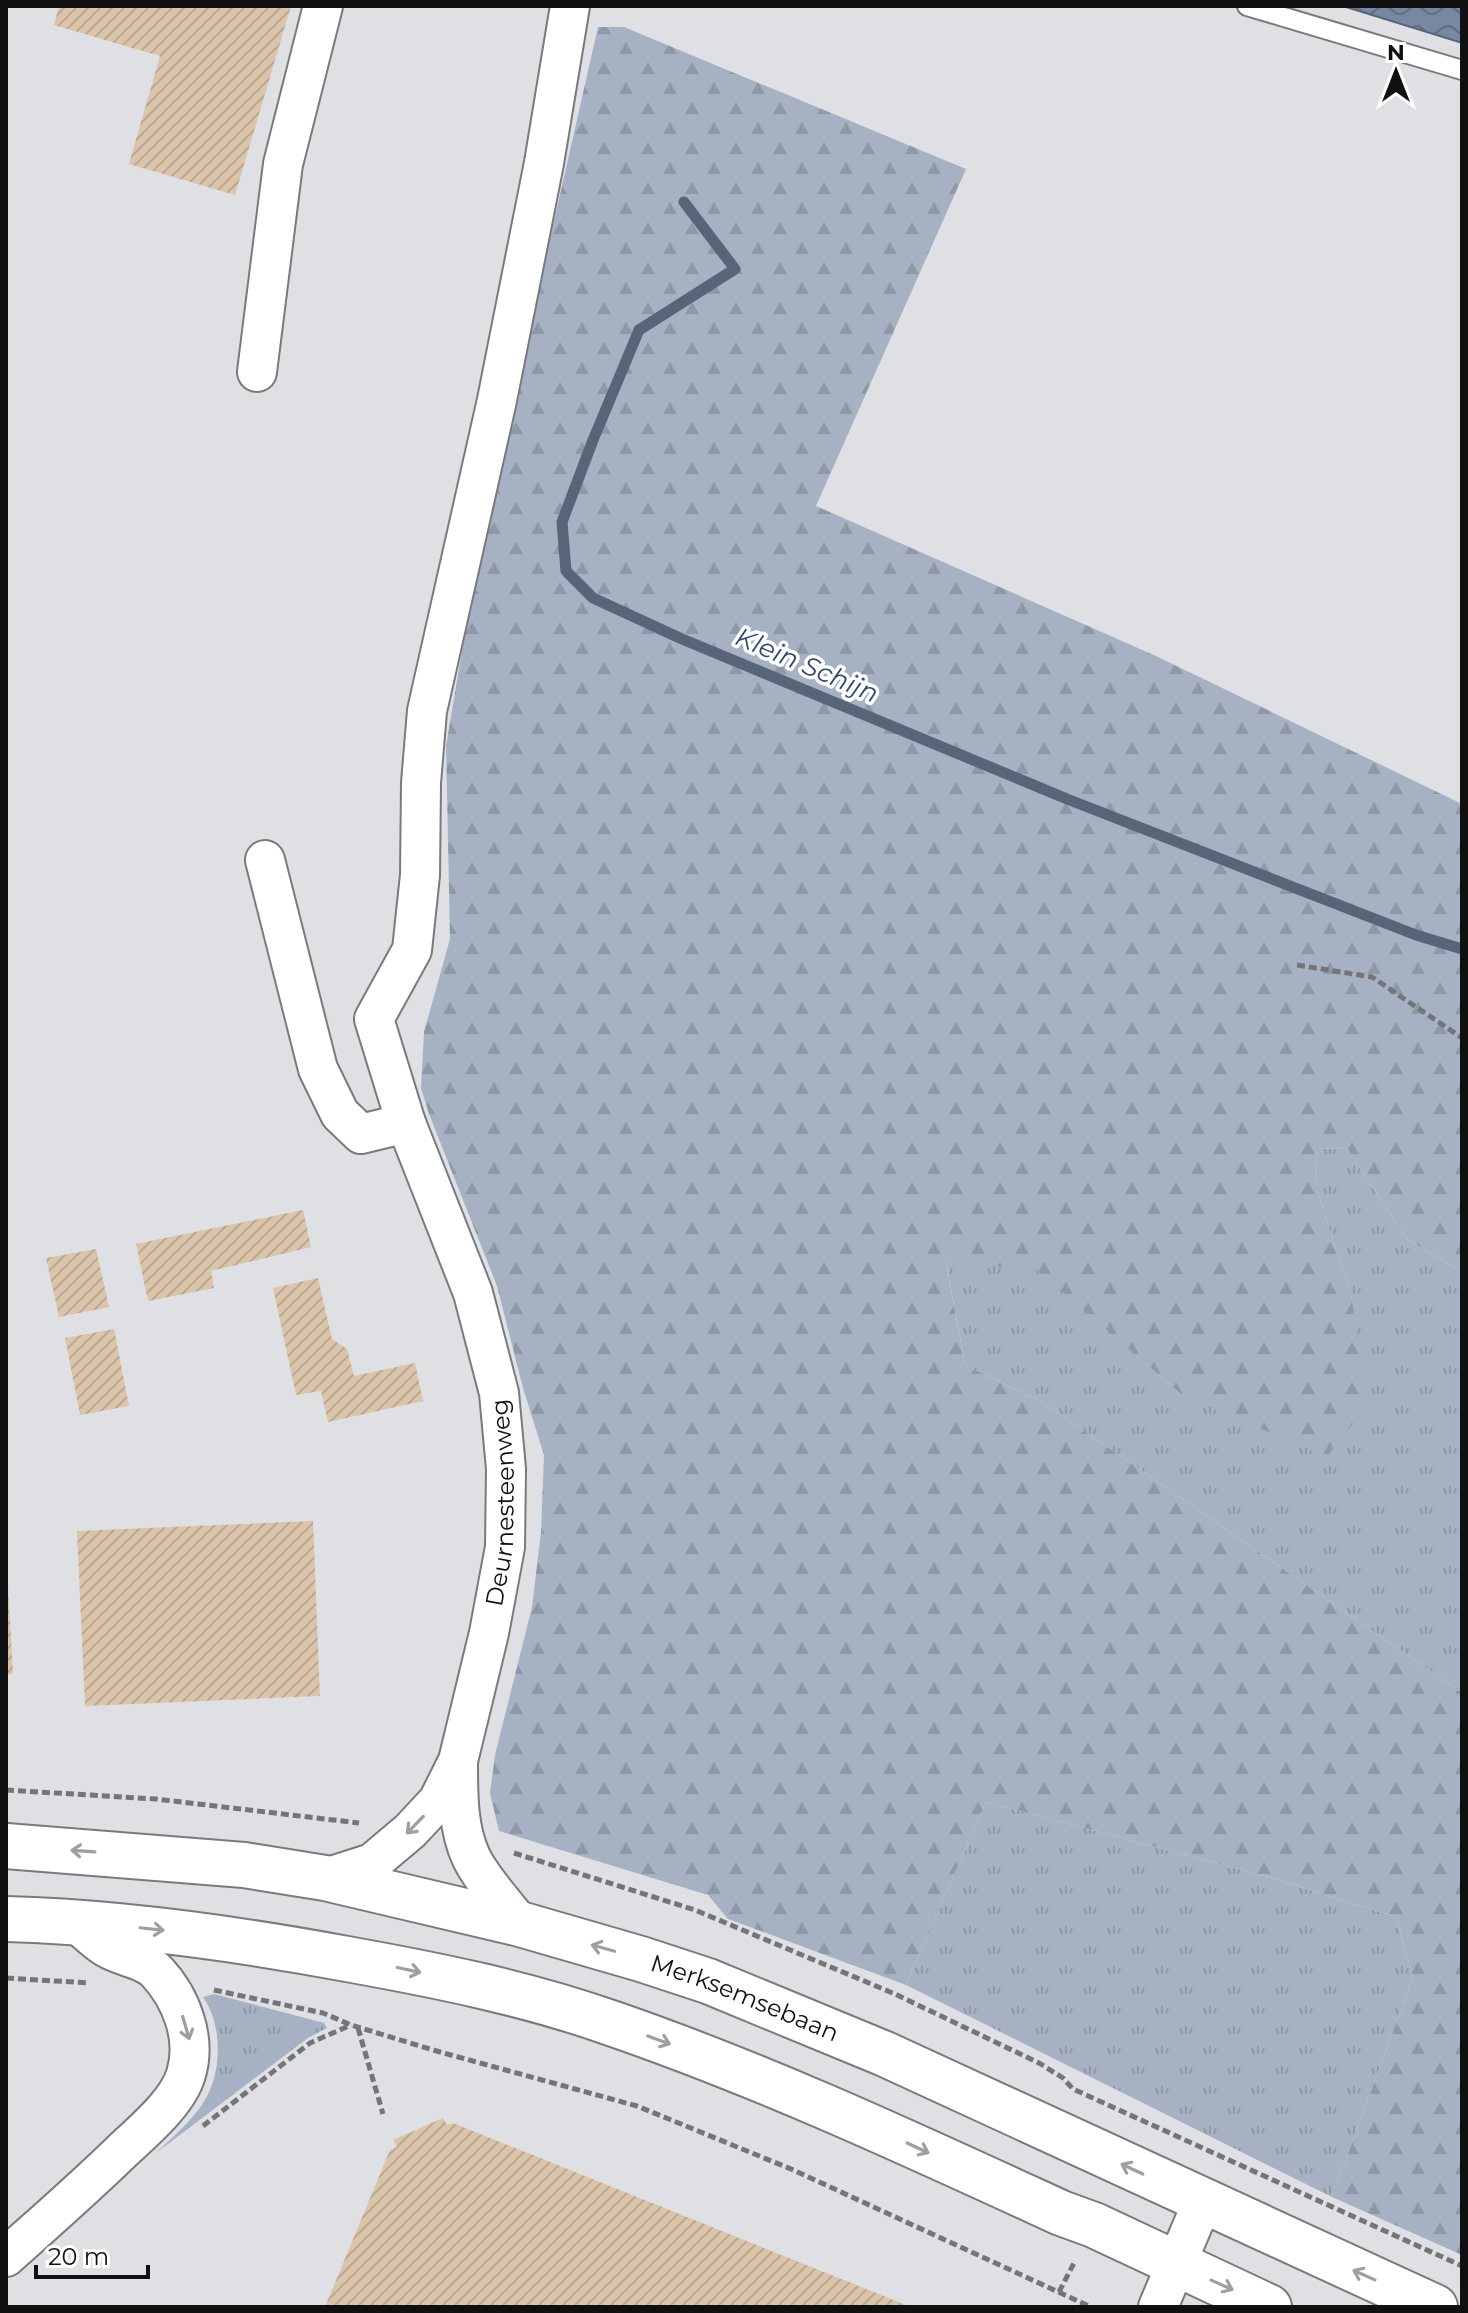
<svg xmlns="http://www.w3.org/2000/svg" width="1468" height="2313" viewBox="0 0 1468 2313" font-family="Montserrat,sans-serif">
  <defs>
    <pattern id="grass-tufts" width="24" height="20" patternUnits="userSpaceOnUse" patternTransform="scale(2)"><rect width="24" height="20" fill="#a6b2c4"/><path d="M3 7l-1-3M5 7V3M7 7l1-3M15 17l-1-3M17 17v-4M19 17l1-3" fill="none" stroke="#8e98a7"/></pattern>
    <pattern id="forest-firs" width="22" height="20" patternUnits="userSpaceOnUse" patternTransform="scale(2)"><rect width="22" height="20" fill="#a6b2c4"/><path d="M5 1l3.5 6h-7zM16 11l3.5 6h-7z" fill="#8e98a7"/></pattern>
    <pattern id="water-waves" width="16" height="10" patternUnits="userSpaceOnUse" patternTransform="scale(2)"><rect width="16" height="10" fill="#7788a2"/><path d="M0 5q4-4 8 0t8 0" fill="none" stroke="#606e83"/></pattern>
    <pattern id="building-hatch" width="6" height="6" patternUnits="userSpaceOnUse" patternTransform="scale(2)"><rect width="6" height="6" fill="#dbc5aa"/><path d="M-1 1l2-2M0 6l6-6M5 7l2-2" fill="none" stroke="#bba891"/></pattern>
  </defs>
  <rect width="100%" height="100%" fill="#dee0e4"/>
  <g fill="url(#grass-tufts)">
    <path d="M1347,1148L1407,1239L1462,1272V1693L1044,1403L965,1365L946,1261L1037,1269L1182,1395L1352,1299L1317,1190L1316,1149Z"/>
    <path d="M986,1802L1269,1877L1396,1917L1413,1977L1332,2197L906,1985Z"/>
    <path d="M214,1994L324,2023L327,2028L308,2038L156,2153C175,2135 198,2116 209,2092C222,2064 221,2022 203,1997Z"/>
  </g>
  <path fill="url(#forest-firs)" d="M598,27H624L966,169L816,506L1156,656L1462,804V1272L1407,1239L1347,1148L1316,1149L1317,1190L1352,1299L1365,1408L1327,1457L1182,1395L1037,1270L946,1262L965,1365L1044,1403L1462,1693V2255L1332,2197L1413,1977L1396,1917L1269,1877L986,1802L906,1985L728,1919L708,1895L499,1831L490,1793L495,1755L532,1607L541,1532L544,1455L523,1388L497,1286L429,1114L421,1088L424,1032L450,939L446,746L478,556Z"/>
  <path fill="url(#water-waves)" stroke="#586477" stroke-width="2" d="M1343,6H1462V43Z"/>
  <g fill="none" stroke-linecap="round" stroke-linejoin="round">
    <path stroke="#586477" stroke-width="11" d="M684,202L735,269L639,330L593,440L562,522L566,571L593,598L682,639L1067,799L1416,935L1462,949"/>
  </g>
  <g fill="url(#building-hatch)">
    <path d="M59,6H291L235,195L129,164L160,56L54,25Z"/>
    <path d="M303,1210L311,1247L211,1271L214,1288L148,1301L136,1244Z"/>
    <path d="M96,1249L109,1307L59,1317L46,1258Z"/>
    <path d="M318,1278L332,1339L347,1349L354,1376L415,1363L423,1401L328,1422L321,1391L296,1395L273,1288Z"/>
    <path d="M114,1329L129,1406L80,1415L65,1338Z"/>
    <path d="M313,1521L320,1696L85,1706L77,1531Z"/>
    <path d="M6,1585H8L13,1674L6,1675Z"/>
    <path d="M443,2118L447,2125L453,2123L911,2307H325L390,2150L397,2147L393,2140Z"/>
  </g>
  <g fill="none" stroke-linecap="round" stroke-linejoin="round">
    <g stroke="#787a7e" stroke-width="22">
      <path id="service" d="M1247,6L1462,70"/>
    </g>
    <g stroke="#787a7e" stroke-width="42">
      <g id="minor">
        <path d="M257,372L283,164L323,6"/>
        <path d="M265,860L318,1069L340,1114L361,1134L406,1123"/>
        <path d="M458,1764C458,1795 458,1829 471,1857C482,1880 505,1904 520,1924"/>
        <path id="s1" d="M325,1878L372,1863L410,1831L438,1801L458,1761L489,1633L505,1547L506,1469L499,1393L473,1293L406,1123L374,1019L412,950L420,875L421,783L427,711L497,400L544,163L570,6"/>
        <path d="M6,2257C44,2223 83,2189 120,2153C141,2133 178,2103 186,2074C197,2038 181,1998 157,1972C144,1958 123,1958 107,1948C96,1942 85,1930 74,1921"/>
        <path d="M1158,2307L1203,2201"/>
      </g>
    </g>
    <g stroke="#787a7e" stroke-width="48">
      <g id="primary">
        <path id="s2" d="M6,1846L244,1865L325,1878L520,1924L641,1959L708,1981L885,2054L1435,2307"/>
        <path d="M6,1919C121,1922 234,1938 347,1959C436,1975 526,1993 611,2023C765,2076 913,2145 1061,2213L1094,2225L1269,2307"/>
      </g>
    </g>
    <g stroke="#747578" stroke-width="5" stroke-dasharray="8 4" stroke-linecap="butt">
      <path d="M1297,965L1372,977L1462,1038"/>
      <path d="M6,1790L156,1799L359,1823"/>
      <path d="M514,1853L695,1910L895,1994L1039,2063L1063,2078L1073,2089L1462,2266"/>
      <path d="M6,1978L89,1983"/>
      <path d="M214,1990L323,2013L351,2025L440,2052L637,2106L791,2169L1091,2307"/>
      <path d="M358,2028L383,2114"/>
      <path d="M203,2126L310,2043L351,2025"/>
      <path d="M1059,2292L1075,2261"/>
    </g>
    <use href="#service" stroke="#fff" stroke-width="18"/>
    <use href="#minor" stroke="#fff" stroke-width="38"/>
    <use href="#primary" stroke="#fff" stroke-width="44"/>
  </g>
  <defs><path id="oneway-shaft" d="M-6 0H5M1.5-3L5.5 0L1.5 3" fill="none" stroke-width="1.6" stroke-linecap="round" stroke-linejoin="round" transform="scale(2)"/></defs>
  <g stroke="#9f9fa0">
    <use href="#oneway-shaft" transform="translate(415 1825) rotate(134)"/>
    <use href="#oneway-shaft" transform="translate(83 1851) rotate(-176)"/>
    <use href="#oneway-shaft" transform="translate(152 1929) rotate(6)"/>
    <use href="#oneway-shaft" transform="translate(603 1948) rotate(-164)"/>
    <use href="#oneway-shaft" transform="translate(409 1970) rotate(12)"/>
    <use href="#oneway-shaft" transform="translate(186 2028) rotate(74)"/>
    <use href="#oneway-shaft" transform="translate(659 2040) rotate(20)"/>
    <use href="#oneway-shaft" transform="translate(918 2148) rotate(25)"/>
    <use href="#oneway-shaft" transform="translate(1132 2169) rotate(-155)"/>
    <use href="#oneway-shaft" transform="translate(1364 2275) rotate(-156)"/>
    <use href="#oneway-shaft" transform="translate(1222 2285) rotate(24)"/>
  </g>
  <g text-anchor="middle" stroke-width="7" stroke-linejoin="round" paint-order="stroke">
    <g font-size="24" fill="#101012" stroke="#fff">
      <text dy="8" stroke="none"><textPath href="#s1" startOffset="448">Deurnesteenweg</textPath></text>
      <text dy="8" stroke="none"><textPath href="#s2" startOffset="758">Merksemsebaan</textPath></text>
    </g>
    <g font-size="26" font-style="italic" fill="#2f4870" stroke="#fff">
      <text transform="translate(807 665) rotate(23)" y="9">Klein Schijn</text>
    </g>
  </g>
  <rect width="1468" height="2313" fill="none" stroke="#101012" stroke-width="16"/>
  <g transform="translate(1396 72)" stroke="#ffffff" stroke-width="6" paint-order="stroke">
  <path d="M0-6L14 30L0 20L-14 30Z" fill="#101012"/>
  <text y="-12" font-size="22" font-weight="bold" text-anchor="middle" fill="#101012">N</text>
  </g>
  <path d="M36 2265v12h112v-12" fill="none" stroke="#101012" stroke-width="4"/>
  <text x="48" y="2265" font-size="24" fill="#101012" stroke="#ffffff" stroke-width="6" paint-order="stroke">20 m</text>
</svg>
